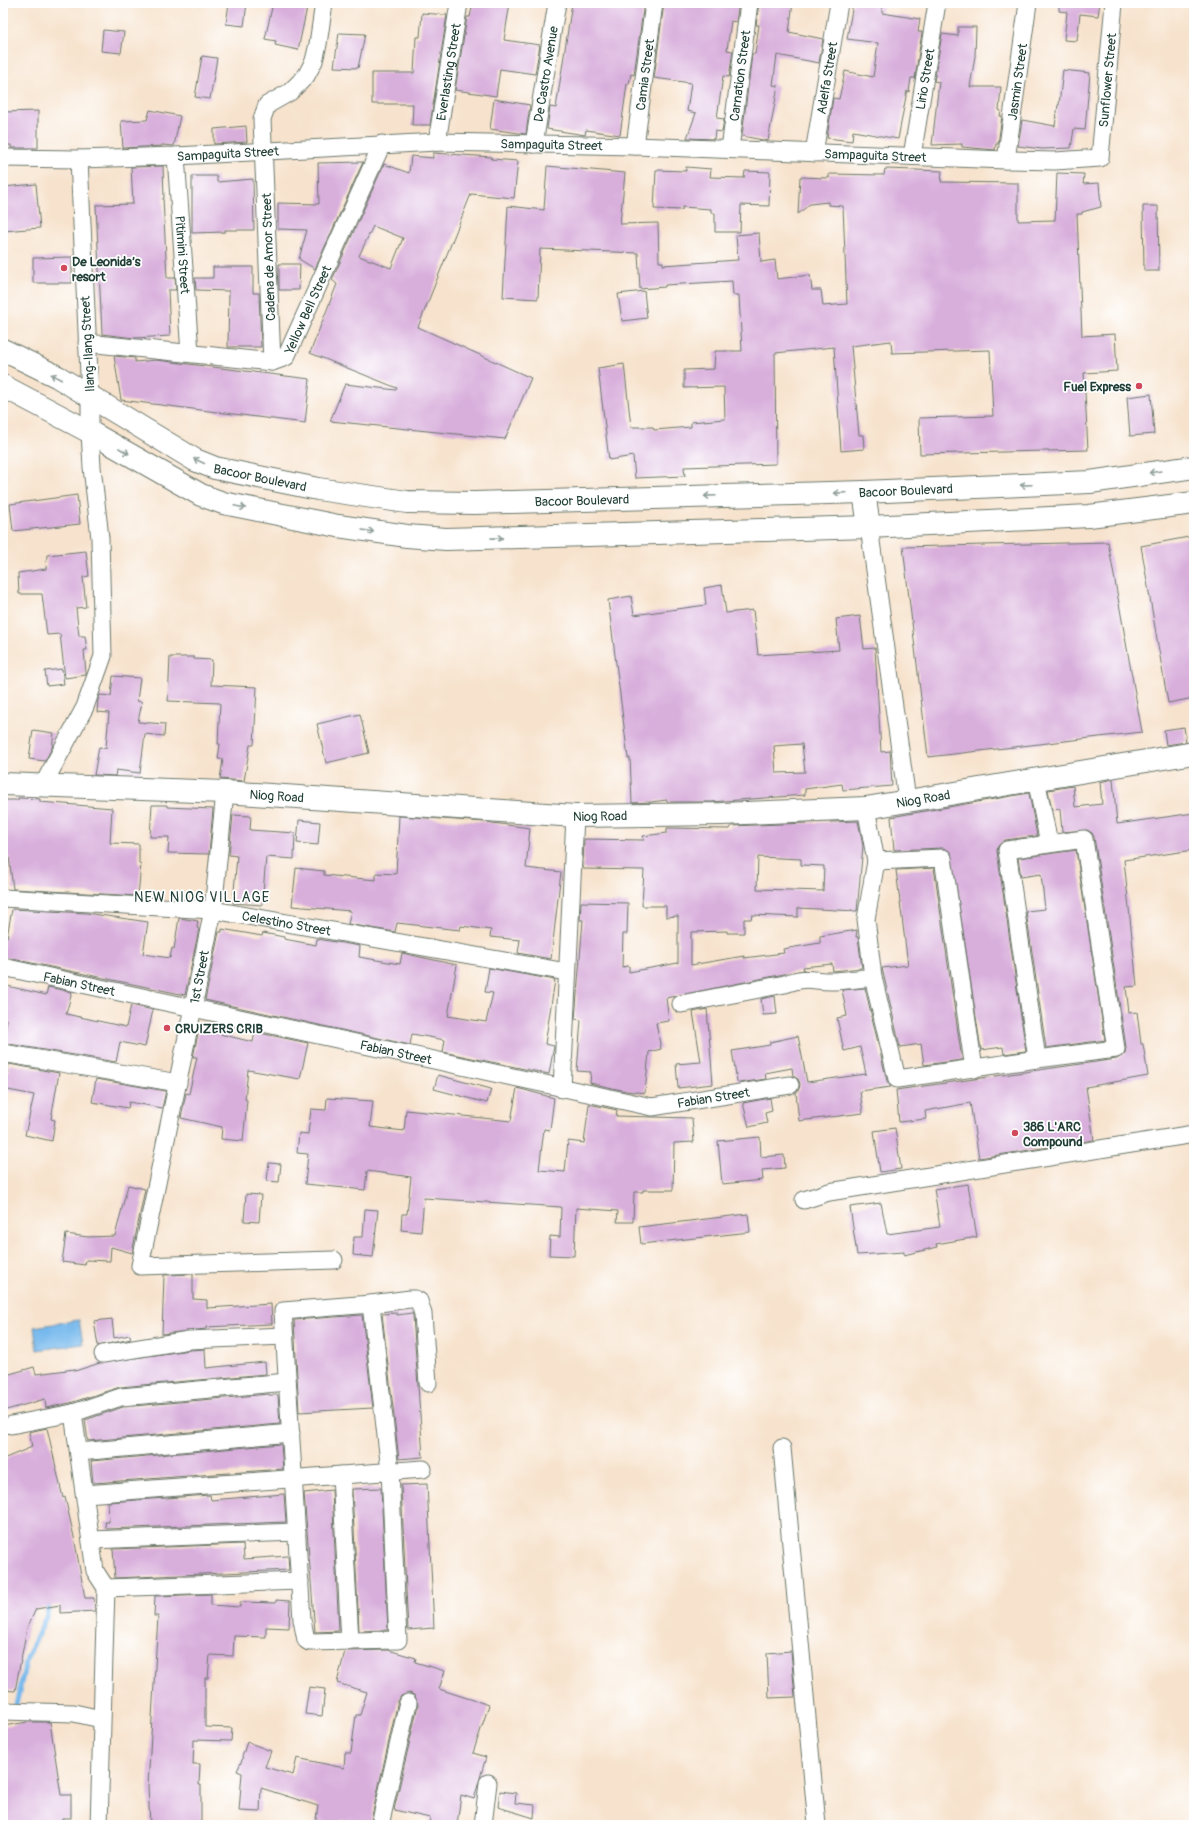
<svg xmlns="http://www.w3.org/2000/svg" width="1197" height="1828" viewBox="0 0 1197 1828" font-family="Pangolin,sans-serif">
  <rect width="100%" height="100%" fill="#fff"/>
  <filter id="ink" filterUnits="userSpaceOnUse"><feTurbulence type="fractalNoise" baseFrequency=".025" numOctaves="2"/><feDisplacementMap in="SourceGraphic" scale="8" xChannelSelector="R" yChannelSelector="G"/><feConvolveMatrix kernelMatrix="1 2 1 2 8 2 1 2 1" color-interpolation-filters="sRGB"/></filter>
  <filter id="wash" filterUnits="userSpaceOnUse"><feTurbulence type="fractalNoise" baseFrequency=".012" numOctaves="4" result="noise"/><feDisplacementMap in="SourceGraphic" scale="16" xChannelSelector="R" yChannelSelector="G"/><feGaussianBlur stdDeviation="0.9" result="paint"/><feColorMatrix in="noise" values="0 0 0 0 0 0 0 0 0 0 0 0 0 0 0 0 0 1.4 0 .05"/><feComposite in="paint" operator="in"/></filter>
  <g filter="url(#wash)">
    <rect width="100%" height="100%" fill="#f7e3cd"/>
    <path fill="#77b9ed" stroke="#4b7b90" d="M79,1320L83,1344L37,1350L34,1327Z"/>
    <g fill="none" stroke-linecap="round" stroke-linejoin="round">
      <path stroke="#77b9ed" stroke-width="5" d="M16,1705L27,1658L46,1617L50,1602"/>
    </g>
    <g id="blocks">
      <g fill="#d8aedb" fill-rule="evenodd">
        <path d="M229,3H247L244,26L226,24Z"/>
        <path d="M273,3H308L298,50L275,45L276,41L265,39Z"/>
        <path d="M473,3H510L504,40L540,45L535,74L500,69L496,96L455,90L467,17H470Z"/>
        <path d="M572,3H644L634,75L631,74L629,84H627L620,135L586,130L585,135L547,129L550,107L556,108Z"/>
        <path d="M664,3H739L736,22L731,21L727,50L733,51L729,77L723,76L717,118L724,119L722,132L715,131L714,139L687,138L696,113L687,111L691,83L654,78Z"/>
        <path d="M759,3H793L789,32L823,39L819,63L777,55L773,85L778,86L768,141L742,136L752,54H755L759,25H756Z"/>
        <path d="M853,3H883L882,13L920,19L918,32H922L915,78H911L909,92L907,91L898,139L853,131L852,141L827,138L833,98L839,99L845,71L873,77L878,43L847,39Z"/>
        <path d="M1059,3H1100L1098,16L1080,14L1077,41L1064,40L1067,12L1059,11Z"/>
        <path d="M422,13L447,15L430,125H412L413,104H372V73H414L416,37H420Z"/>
        <path d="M958,27H976L975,56L970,87H1001L999,110L1001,111L1000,116H1002L998,144H996L995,150L962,147V144L932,145L939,82L934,81L942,34L958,36Z"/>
        <path d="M103,30L124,32L121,53L101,51Z"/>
        <path d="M339,33L365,34L358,68L334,67Z"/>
        <path d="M202,56L217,58L210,99L195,97Z"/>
        <path d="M1063,70L1090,73L1085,130L1074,129L1071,148L1042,149L1018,146L1022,120L1055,126L1058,105H1059Z"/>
        <path d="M494,99L530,105L526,134L490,129Z"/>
        <path d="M150,110L180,116L174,146L162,145V146L123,148L121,121L147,120Z"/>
        <path d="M38,111V148H11V145H3V112Z"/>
        <path d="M246,126L247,142L214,144V129Z"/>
        <path d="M433,153L492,157L491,159L518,161L514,198L471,194L418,327L531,378L505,439L330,421L345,384L396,390L397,388L310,353L337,284L332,280L384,164L409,173L411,156L433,158ZM373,226L403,238L391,268L359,256Z"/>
        <path d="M363,162L315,269L299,259L307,230L278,229V203L319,204L318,163Z"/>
        <path d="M163,166L164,198H163L167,278H175L176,290H168L170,336L134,338L102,334L96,205L133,204L131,167Z"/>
        <path d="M547,166L625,173L620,224L658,223L659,262H663V265L738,260L736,235L759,233L761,262L775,260L777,279L810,275L812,290H821L823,306L847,304L843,206L828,205V202L810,204L798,214L800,177L829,178V174L884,175L885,169L916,170L942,171L941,182L1018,183V221L1055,220L1057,173L1084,174L1083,184L1099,183L1101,207L1082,212V214H1077L1082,336L1115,334L1117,371L1084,373L1088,450L920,454L919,418L993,416L990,350L892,353L891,341L851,346L859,435H863L864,449L841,451L834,347L775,353L776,464L684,467L685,476L635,478L633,456L609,460L598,368L624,364L631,427H653L654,430L691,427V422L725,419L724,387L684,388V370L714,369L715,351H742L739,295H733L732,281L665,285V287L640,289L638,253L540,249L538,299L503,297L508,206L544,210Z"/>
        <path d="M686,167L711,169L710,177L744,178L745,171L770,172L769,206L741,205L740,232H715V213H711V209L682,207V210L654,209L656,170L686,171Z"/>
        <path d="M192,176H217V182L253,179L254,230H225V232L192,233Z"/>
        <path d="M36,184L40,228L3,231V187Z"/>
        <path d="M1143,206H1158L1159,271H1144Z"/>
        <path d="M72,257V283H33V258Z"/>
        <path d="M279,264H300L299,290H279Z"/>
        <path d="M213,267H253V293H259L261,347H228L229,291L196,290L195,278H213Z"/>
        <path d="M644,291L647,318L622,321L618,294Z"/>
        <path d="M114,356L135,358V362L156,360L310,379L305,423L121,400Z"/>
        <path d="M1151,394L1154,434L1130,436L1127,397Z"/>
        <path d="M77,495L80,524L13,531L10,504Z"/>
        <path d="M1194,536V698L1168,703L1141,546Z"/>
        <path d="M1108,542L1142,732L928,757L903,547Z"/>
        <path d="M86,551L89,576L83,577L86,607L76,608L79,636H85L87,650H84L86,673V675L65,678L60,634L47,635L42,594H19L18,573L46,569L47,555Z"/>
        <path d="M722,585L726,613L753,610L758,655L839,650L836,619L860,616L864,649L875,648L881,752L890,751L892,786L843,790L842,784L805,789V795L711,802H667V800L651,802L632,803L630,758H628L608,600L631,596L634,615L706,605L704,588ZM802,744L805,772L776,773L774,746Z"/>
        <path d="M170,657H194V659L212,660L211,685L257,687L254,745H250L244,781L220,779L223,759H218L220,744H218L220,703L168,701Z"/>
        <path d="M62,669L64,684L47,686L45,671Z"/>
        <path d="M113,676L140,678L137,701L142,702L138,722L165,724L164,736L145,734L140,773L116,770L115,776L94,775L99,747L106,748L109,713L97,712L98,700L100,695L111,696Z"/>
        <path d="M360,714L369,753L326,763L317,724Z"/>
        <path d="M1184,727L1186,742L1166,745L1164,730Z"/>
        <path d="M33,730L54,733L52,748L45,761L29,759Z"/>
        <path d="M1113,779L1117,824L1194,813V850L1124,860L1137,986L1126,987L1129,1013L1137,1012L1141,1044H1143L1148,1076L1086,1087L1094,1140L979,1158L970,1103L925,1111L926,1119L899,1122L896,1090L1117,1059L1125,1053L1126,1047L1094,837L1092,833L1087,830L1062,832L1060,809L1052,810L1048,790L1073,786L1075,807L1102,804L1100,782Z"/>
        <path d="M1029,793L1037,836L1005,840L998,846L997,851L1026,1051L1004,1054L1003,1047L981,1050L951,852L943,848L894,850L891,817Z"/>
        <path d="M18,798L40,799V802L112,808L110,843L139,844V864H141L138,896L13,889L9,857H3V800H18Z"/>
        <path d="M152,805H167V807L213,809L209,854L168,853L169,837H150Z"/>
        <path d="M233,815L251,816L250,830L295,833L294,859L266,857L262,905L233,903L237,856L229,855Z"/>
        <path d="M399,816L485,822L530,828L526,868L561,872L551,959L518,953L520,940L490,937L491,930L461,926L460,930L397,923L395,932L348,924L351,911L292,906L296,868L324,871V875L376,880V873L396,874Z"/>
        <path d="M299,820L320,822L318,845L297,843Z"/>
        <path d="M858,821L863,846L857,911L798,908V917L752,915L751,919H744V933H727V931L691,932V965L744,956V958L784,953L783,949L820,943V936L857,930L856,937H858L862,968L833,971L832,964L803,967L804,970L666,998L669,1021L656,1023L661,1049L649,1052L645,1093L626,1091L590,1083L591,1072L577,1071L581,1020L575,1019L583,920H580L581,902L628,903L627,934H623L622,967L629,966V972L678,963V916L666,917V906H642L644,870L583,869L584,839L644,840L643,836L667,833V828L730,829L731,826ZM758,857L801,859V865L824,866L823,891L757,889Z"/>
        <path d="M1076,850L1105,1040L1046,1048L1026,911L1045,909L1041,874L1021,877L1018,858Z"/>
        <path d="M934,868L962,1060L924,1065L921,1044L900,1047L882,968L908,965L896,870Z"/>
        <path d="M12,909L86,913L148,922L143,954L170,958L172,948L174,949L179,918L198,921L197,928L199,929L185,995L3,957V937H7Z"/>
        <path d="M222,929L262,936L263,933L284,937V939L316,945L317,939L360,946L359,957L400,964L402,953L457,965L448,1016L486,1022L493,993L485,992L489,968L555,980L545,1044L554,1046L549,1074L443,1052L445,1040L412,1034L410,1045L205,1000L219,932H222Z"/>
        <path d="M3,985L46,995L48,987L72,992L66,1014L126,1027L131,1005L153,1010L145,1047L120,1042L116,1062L3,1043L7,1020L3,1019Z"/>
        <path d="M865,988L887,1081L891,1087L860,1091L863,1113L799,1121L796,1093L799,1089L800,1084L798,1079L793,1076L792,1068L765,1073L766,1079L739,1083L737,1081L732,1051L770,1045V1042L798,1036L807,1082L866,1074L860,1047L844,1051L837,1018L847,1016L842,990Z"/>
        <path d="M775,996L777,1014L763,1015L761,999Z"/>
        <path d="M707,1009L713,1084L678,1088L676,1064L701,1062L693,1012Z"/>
        <path d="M199,1029L253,1042L255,1032L308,1043L300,1079L248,1070L245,1099L247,1100L243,1141L221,1139L222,1127L181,1118L186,1093L189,1094L197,1057H193Z"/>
        <path d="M9,1064L59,1073L51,1119L55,1120L52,1141L25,1135L34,1095L3,1089V1072H8Z"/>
        <path d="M438,1075L491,1089L487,1103L434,1089Z"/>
        <path d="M96,1079L166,1091L162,1108L129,1102L128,1108L92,1102Z"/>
        <path d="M517,1088L554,1098L550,1130L544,1129L539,1170L565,1172L568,1141L584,1143L589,1104L617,1110L616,1116L692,1118L694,1142L674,1143L673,1190H643V1192H634L633,1222H617L618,1211L576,1208L574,1256L549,1255L550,1236L560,1237L561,1207L424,1198L421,1232L401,1230L402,1214H407L411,1177L367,1171L365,1190L305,1184L308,1154L297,1153L299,1133L308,1134L311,1109L326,1110L327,1098L373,1101L370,1127L404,1131L406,1110L511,1121Z"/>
        <path d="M770,1098L772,1111L765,1113L767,1123L749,1127L743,1103Z"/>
        <path d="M895,1128L901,1169L880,1172L874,1131Z"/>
        <path d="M760,1137L761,1157L784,1155L785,1168L762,1170L763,1180L722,1184L718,1141Z"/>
        <path d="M269,1163L281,1164L279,1182L267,1181Z"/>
        <path d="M968,1184L977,1237L936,1244L937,1247L904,1255V1252L857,1255L850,1207L881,1203L887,1234L940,1227L934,1189Z"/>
        <path d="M128,1185L145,1189L132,1253L111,1247L110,1261L86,1260L85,1265L62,1262L66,1234L88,1237L115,1236Z"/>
        <path d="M246,1194L261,1195L259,1222L244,1221Z"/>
        <path d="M365,1209L378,1210L373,1257L353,1255L354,1237H363Z"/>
        <path d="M748,1214L750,1232L641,1244L639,1227Z"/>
        <path d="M193,1274V1299L207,1300V1308L271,1304L272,1324L206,1327V1329L162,1334L164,1275Z"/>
        <path d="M397,1313V1315L412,1313L413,1316L423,1457L399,1459L382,1314Z"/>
        <path d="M362,1315L373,1408L299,1412L294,1320Z"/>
        <path d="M112,1319L114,1338L130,1335L131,1339L98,1346L94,1321Z"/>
        <path d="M205,1349L206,1368L265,1362L266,1374L120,1387L70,1403L46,1408L45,1399L3,1411V1376L34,1367L36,1374L75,1369V1371L100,1363L190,1350Z"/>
        <path d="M269,1394V1395H278L280,1424L88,1441L85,1420L123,1407Z"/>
        <path d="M47,1428L63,1498L65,1497L74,1537L85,1598H94L95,1611L60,1613V1605L36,1609L27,1628L15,1691L3,1690V1459L32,1447L29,1432Z"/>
        <path d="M281,1444L283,1469L93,1483L91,1461Z"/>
        <path d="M427,1484L434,1628L408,1630L401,1485Z"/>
        <path d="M381,1488L388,1630L359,1631L352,1489Z"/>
        <path d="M332,1490L339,1631L315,1632L304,1493Z"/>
        <path d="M284,1494L286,1522L106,1529L105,1522H109L108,1502L210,1495L211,1500Z"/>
        <path d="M243,1544L244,1559L288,1556L289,1570L115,1578L113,1549Z"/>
        <path d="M211,1594V1605L240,1607V1602L276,1603V1600L290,1601L289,1628L266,1627V1637L234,1636L233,1656L210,1655L208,1678H205V1727L232,1728L231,1741L194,1740L193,1764H200L199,1785H201V1822L150,1825L148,1786L158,1616H154L155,1596Z"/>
        <path d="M388,1650L416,1658L415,1662L445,1671L439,1689L489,1705L473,1753L486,1757L474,1799L461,1795L457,1825H429L430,1818L394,1810L418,1705L415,1696L410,1693L401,1696L398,1701L370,1825L341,1820L340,1825H315L318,1806L261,1788L260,1812L239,1811L242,1773L237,1771L243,1758L242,1757L247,1742L271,1751L265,1767L293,1775L297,1758L344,1768L345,1753H351L356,1715H360L367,1692L337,1683L345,1651Z"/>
        <path d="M791,1651L795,1697L769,1698L767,1653Z"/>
        <path d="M309,1687L325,1689L322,1716L305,1714Z"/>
        <path d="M28,1722H50L61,1795H71V1818H62V1822L40,1825H3V1726Z"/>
        <path d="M500,1791L516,1793L515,1803L535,1805L534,1818L498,1807Z"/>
      </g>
    </g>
  </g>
  <g filter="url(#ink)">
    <use href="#blocks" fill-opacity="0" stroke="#6b776a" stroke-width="1"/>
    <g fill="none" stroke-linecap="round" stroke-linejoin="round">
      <g stroke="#6b776a" stroke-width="19">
        <g id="street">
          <path id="s1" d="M437,142L459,3"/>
          <path id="s2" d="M534,144L557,3"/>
          <path id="s3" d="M635,146L654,3"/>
          <path id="s4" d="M730,149L749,3"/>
          <path id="s5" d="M814,153L839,3"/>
          <path id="s6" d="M176,156L190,353"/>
          <path id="s7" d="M912,156L937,3"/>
          <path id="s8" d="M3,158L79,159L176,156L437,142L635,146L1006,160L1055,161L1100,158L1114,3"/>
          <path id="s9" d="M1006,160L1028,3"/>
          <path id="s10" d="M87,343L272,362L286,357L382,144"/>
          <path d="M272,362L262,119L267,105L290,92L306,76L314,61L318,44L324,3"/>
          <path d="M869,527L907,800"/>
          <path d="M1036,779L1049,843"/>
          <path d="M43,785L85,707L103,656L100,538L92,467L90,432V396L79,159"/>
          <path d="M225,792L213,910L140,1266L334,1260"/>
          <path d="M1084,839L1116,1049L1037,1059L1007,850Z"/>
          <path d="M876,861L943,858L974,1069"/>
          <path id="s11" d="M3,898L213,910L567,972"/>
          <path id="s12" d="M3,967L652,1107L790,1085"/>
          <path d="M873,977L897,1079L1037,1059"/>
          <path d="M681,1004L785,984C809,975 813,982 835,981C848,980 861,979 873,977L866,919L876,861L866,808"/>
          <path d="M3,1053L178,1083"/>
          <path d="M562,1089L575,816"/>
          <path d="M804,1200L829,1192L1194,1134"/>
          <path d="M371,1304L390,1471L398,1640L309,1642L306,1640L302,1620L283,1311Z"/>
          <path d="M371,1304L410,1299H415L419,1301L423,1314L428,1383"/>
          <path d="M103,1354L189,1340L285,1336"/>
          <path d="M73,1413L95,1571L106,1588L99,1825"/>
          <path d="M11,1425L73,1413L121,1397L287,1382"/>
          <path d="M782,1448L817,1825"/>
          <path d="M79,1452L291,1433"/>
          <path d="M341,1475L350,1641"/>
          <path d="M85,1494L423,1469"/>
          <path d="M91,1540L297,1532"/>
          <path d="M106,1588L300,1581"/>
          <path d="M3,1711L74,1713L101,1719"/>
          <path d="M380,1825L408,1703"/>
          <path d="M483,1825L488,1783"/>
        </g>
      </g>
      <g stroke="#6b776a" stroke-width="24">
        <g id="secondary">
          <path id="s13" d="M3,784L225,792L575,816L722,814L866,808L1194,753"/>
        </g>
      </g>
      <g stroke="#6b776a" stroke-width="24">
        <g id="primary">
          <path id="s14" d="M3,350L58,377L195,460L215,468L318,489L407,502L475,503L864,492L1090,482L1194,467"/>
          <path d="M3,386L90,432L201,495L223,503L338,526L407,536L446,539L869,527L1089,516L1194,503"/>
          <path d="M864,492L869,527"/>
        </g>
      </g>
      <use href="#street" stroke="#fff" stroke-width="17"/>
      <use href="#secondary" stroke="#fff" stroke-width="22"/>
      <use href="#primary" stroke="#fff" stroke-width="22"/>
    </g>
    <defs><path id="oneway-shaft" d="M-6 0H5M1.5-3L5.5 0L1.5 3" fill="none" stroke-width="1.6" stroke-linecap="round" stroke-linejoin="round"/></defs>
    <g stroke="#8f9e9a">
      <use href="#oneway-shaft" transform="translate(56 377) rotate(-152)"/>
      <use href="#oneway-shaft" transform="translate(124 451) rotate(30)"/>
      <use href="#oneway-shaft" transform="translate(199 461) rotate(-156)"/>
      <use href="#oneway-shaft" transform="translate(1155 472) rotate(171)"/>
      <use href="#oneway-shaft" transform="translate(1026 485) rotate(178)"/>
      <use href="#oneway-shaft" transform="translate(840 493) rotate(178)"/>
      <use href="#oneway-shaft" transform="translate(710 496) rotate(178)"/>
      <use href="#oneway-shaft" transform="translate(240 507) rotate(12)"/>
      <use href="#oneway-shaft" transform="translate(368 531) rotate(9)"/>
      <use href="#oneway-shaft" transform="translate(497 538) rotate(-1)"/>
    </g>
  </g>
  <g fill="#d1495b" stroke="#fff" stroke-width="1.5">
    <circle cx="64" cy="268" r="4"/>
    <circle cx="1139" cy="386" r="4"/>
    <circle cx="167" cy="1028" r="4"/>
    <circle cx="1015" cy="1133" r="4"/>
  </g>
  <g text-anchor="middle" stroke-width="3.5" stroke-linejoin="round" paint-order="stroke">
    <g font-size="13" fill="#1f3d34" stroke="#fff">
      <text dy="5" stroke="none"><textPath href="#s1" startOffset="71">Everlasting Street</textPath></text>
      <text dy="5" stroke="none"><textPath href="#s2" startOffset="71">De Castro Avenue</textPath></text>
      <text dy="5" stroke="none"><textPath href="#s3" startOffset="72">Camia Street</textPath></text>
      <text dy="5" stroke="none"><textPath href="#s4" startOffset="74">Carnation Street</textPath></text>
      <text dy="5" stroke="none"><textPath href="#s5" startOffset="76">Adelfa Street</textPath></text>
      <text dy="5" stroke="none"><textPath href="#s7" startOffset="78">Lirio Street</textPath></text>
      <text dy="5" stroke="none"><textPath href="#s8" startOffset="1176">Sunflower Street</textPath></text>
      <text dy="5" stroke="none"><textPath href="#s9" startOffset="79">Jasmin Street</textPath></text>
      <text dy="5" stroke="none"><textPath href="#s8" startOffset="549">Sampaguita Street</textPath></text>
      <text dy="5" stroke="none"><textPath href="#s8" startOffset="225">Sampaguita Street</textPath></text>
      <text dy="5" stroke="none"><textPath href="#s8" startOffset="873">Sampaguita Street</textPath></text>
      <text dy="5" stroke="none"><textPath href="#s6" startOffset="99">Pitimini Street</textPath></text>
      <text transform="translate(268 257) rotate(-92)" y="5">Cadena de Amor Street</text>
      <text dy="5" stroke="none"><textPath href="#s10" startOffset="253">Yellow Bell Street</textPath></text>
      <text transform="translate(87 344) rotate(-93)" y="5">Ilang-Ilang Street</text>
      <text dy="5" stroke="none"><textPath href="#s14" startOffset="289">Bacoor Boulevard</textPath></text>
      <text dy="5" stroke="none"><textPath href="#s14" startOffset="937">Bacoor Boulevard</textPath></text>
      <text dy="5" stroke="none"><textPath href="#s14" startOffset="613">Bacoor Boulevard</textPath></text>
      <text dy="5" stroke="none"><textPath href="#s13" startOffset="274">Niog Road</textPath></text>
      <text dy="5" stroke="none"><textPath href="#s13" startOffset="922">Niog Road</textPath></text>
      <text dy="5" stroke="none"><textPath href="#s13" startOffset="598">Niog Road</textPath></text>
      <text dy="5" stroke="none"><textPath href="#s11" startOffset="285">Celestino Street</textPath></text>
      <text transform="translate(199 977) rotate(-79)" y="5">1st Street</text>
      <text dy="5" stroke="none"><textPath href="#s12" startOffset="78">Fabian Street</textPath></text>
      <text dy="5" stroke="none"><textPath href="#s12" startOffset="402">Fabian Street</textPath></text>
      <text dy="5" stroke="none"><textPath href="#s12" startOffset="726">Fabian Street</textPath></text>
    </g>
    <g font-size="13" font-weight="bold" fill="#1f3d34" stroke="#fff" text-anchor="start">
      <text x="72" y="266">De Leonida’s<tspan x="72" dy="15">resort</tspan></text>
      <text x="1131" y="391" text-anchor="end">Fuel Express</text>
      <text x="175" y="1033">CRUIZERS CRIB</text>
      <text x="1023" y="1131">386 L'ARC<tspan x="1023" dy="15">Compound</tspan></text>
    </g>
    <g font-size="14" letter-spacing="1" fill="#1f3d34" stroke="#fff">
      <text x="202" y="902">NEW NIOG VILLAGE</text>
    </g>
  </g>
  <rect width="1197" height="1828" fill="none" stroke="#fff" stroke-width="16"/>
</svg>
